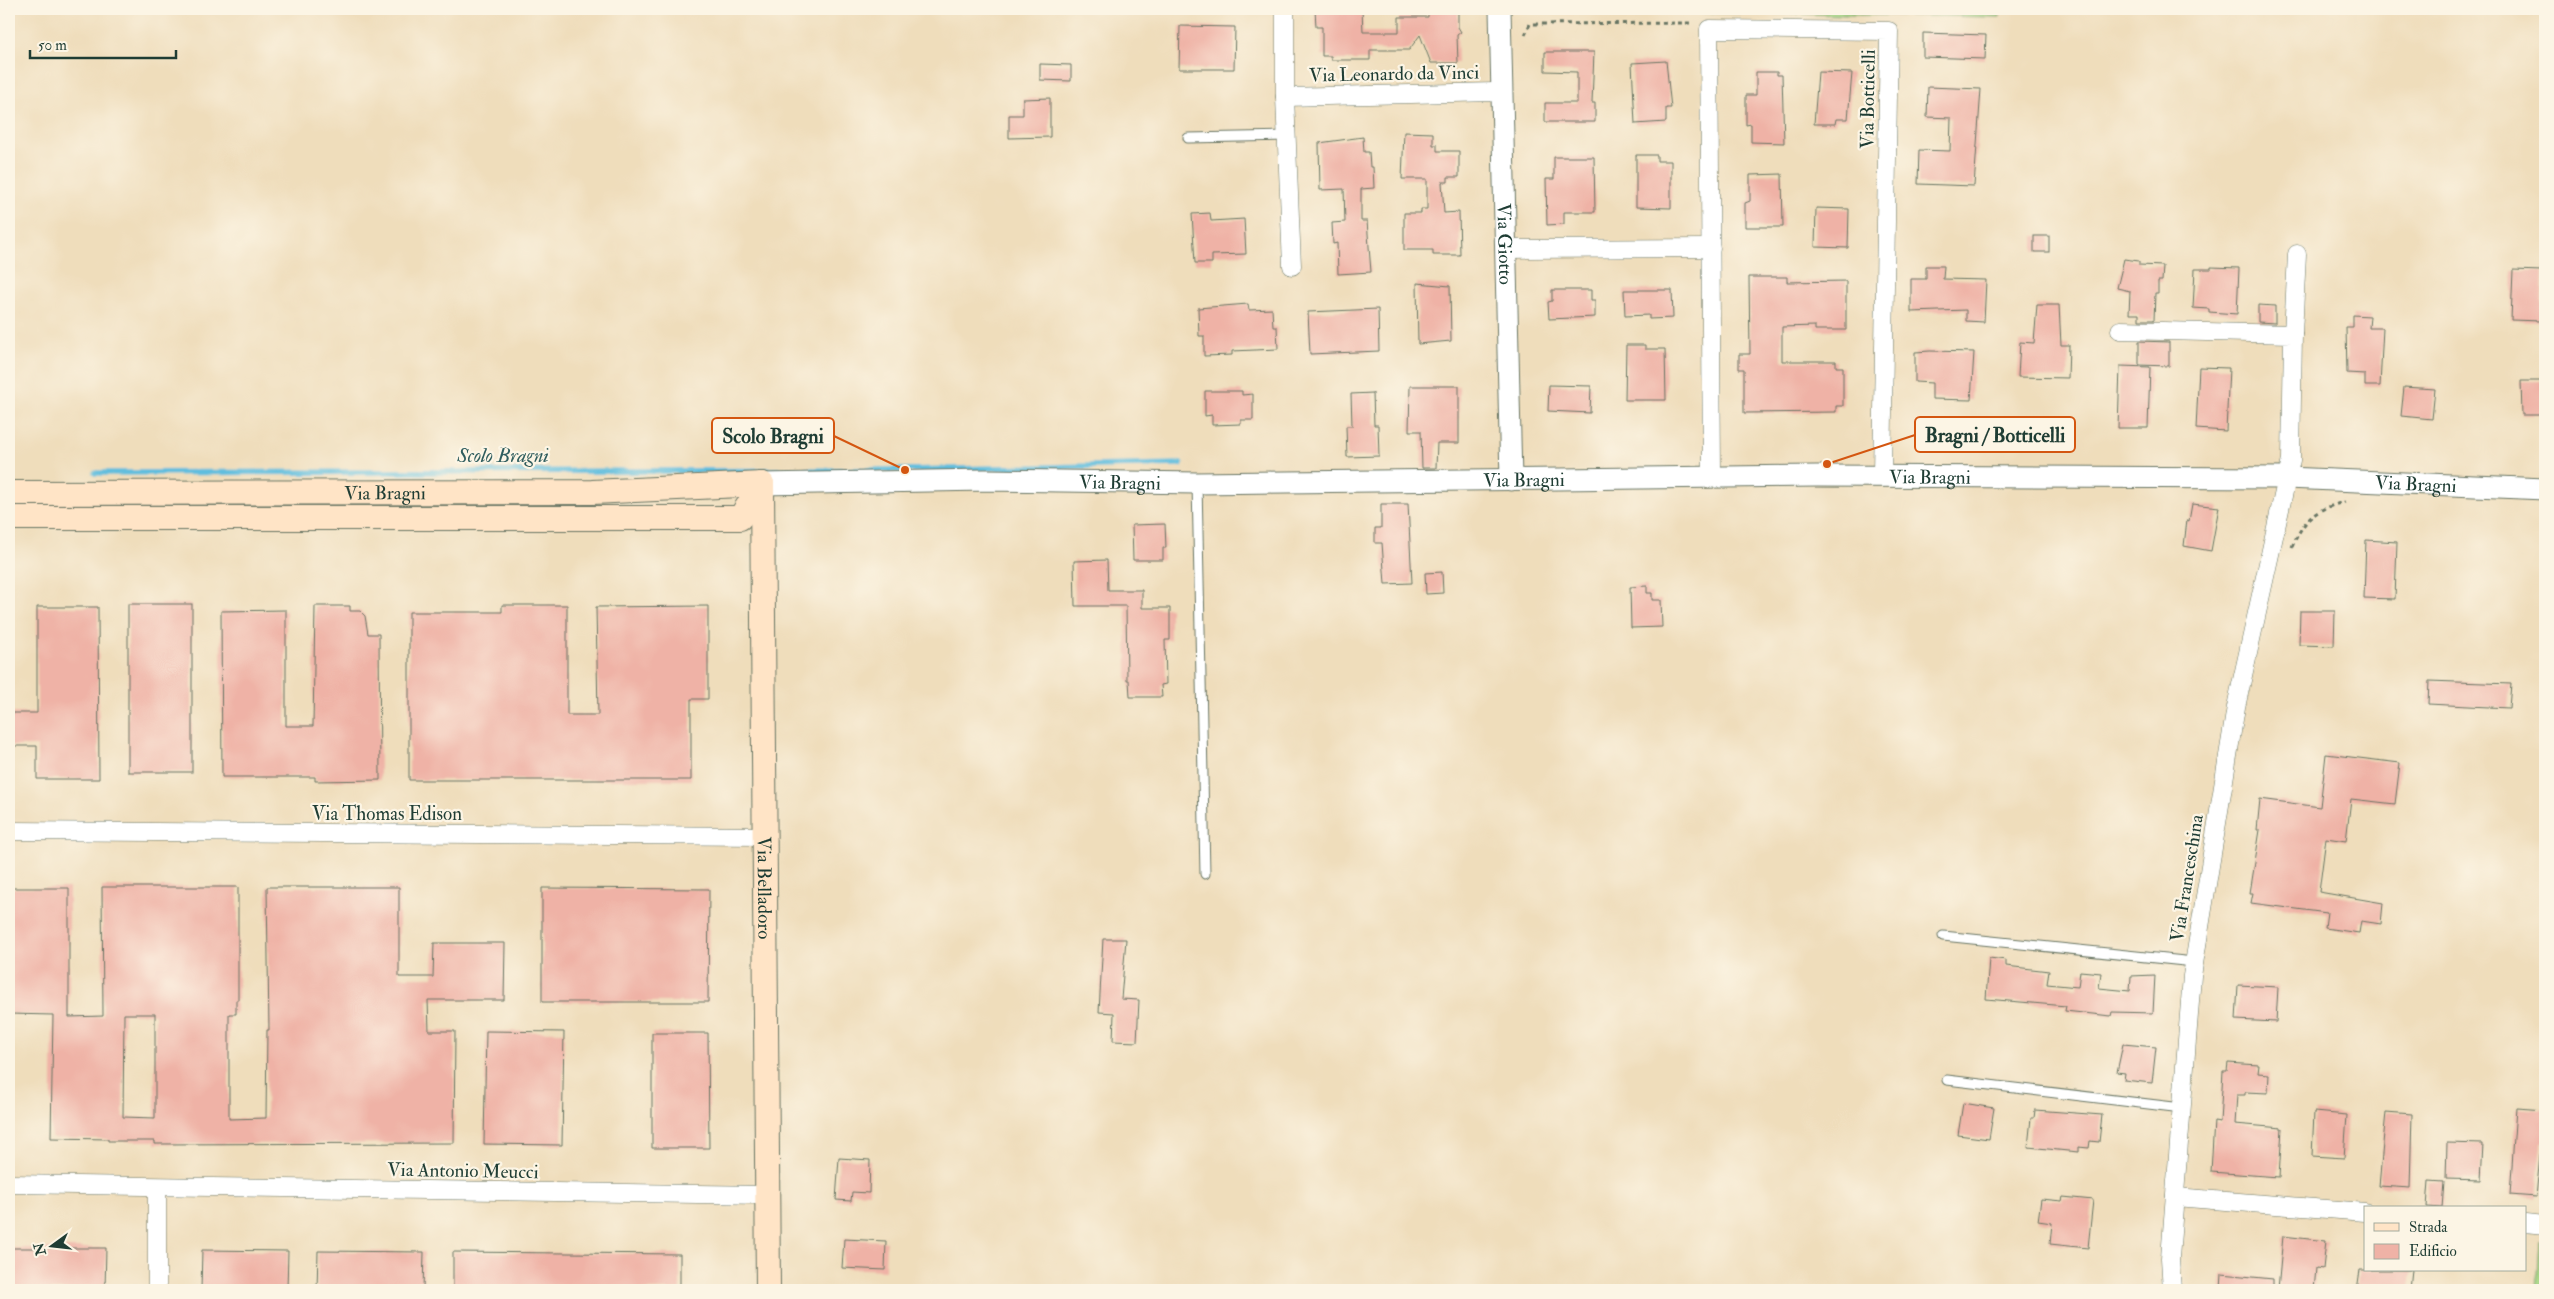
<svg xmlns="http://www.w3.org/2000/svg" width="2554" height="1299" viewBox="0 0 2554 1299" font-family="'IM FELL Double Pica',serif">
  <rect width="100%" height="100%" fill="#fcf5e5"/>
  <filter id="ink" filterUnits="userSpaceOnUse"><feTurbulence type="fractalNoise" baseFrequency=".02" numOctaves="2"/><feDisplacementMap in="SourceGraphic" scale="10" xChannelSelector="R" yChannelSelector="G"/><feConvolveMatrix kernelMatrix="1 2 1 2 8 2 1 2 1" color-interpolation-filters="sRGB"/></filter>
  <filter id="wash" filterUnits="userSpaceOnUse"><feTurbulence type="fractalNoise" baseFrequency=".0096" numOctaves="4" result="noise"/><feDisplacementMap in="SourceGraphic" scale="20" xChannelSelector="R" yChannelSelector="G"/><feGaussianBlur stdDeviation="1.12" result="paint"/><feColorMatrix in="noise" values="0 0 0 0 0 0 0 0 0 0 0 0 0 0 0 0 0 1.4 0 .05"/><feComposite in="paint" operator="in"/></filter>
  <g filter="url(#wash)">
    <rect width="100%" height="100%" fill="#efddbb"/>
    <g fill="#a6d684" stroke="#628a5c">
      <path d="M1646,9H2000V17L1645,12Z"/>
      <path d="M2540,1242H2545V1290H2537Z"/>
    </g>
    <g fill="none" stroke-linecap="round" stroke-linejoin="round">
      <path stroke="#60bede" stroke-width="5.5" d="M95,473L905,470L1181,464"/>
    </g>
    <g id="blocks">
      <g fill="#efb2a6" fill-rule="evenodd">
        <path d="M1315,9H1362L1363,32H1399V17H1428V9H1458V27L1461,32L1457,35L1458,63H1431L1420,35L1409,50H1370V60H1331V56H1322V27H1316Z"/>
        <path d="M1180,26L1235,27L1234,69H1179Z"/>
        <path d="M1923,33L1986,35L1985,59L1923,57Z"/>
        <path d="M1545,52H1594L1592,103H1595V122H1545V103H1577V72L1545,71Z"/>
        <path d="M1666,61L1671,108H1666V122L1635,124L1632,63Z"/>
        <path d="M1040,64L1071,65V81L1040,80Z"/>
        <path d="M1756,72H1777V75H1782L1784,143L1751,142V124L1746,125V95H1756Z"/>
        <path d="M1818,72L1852,73L1848,119H1836L1835,124H1814Z"/>
        <path d="M1928,87L1981,89L1974,186L1918,184L1919,150L1950,151L1951,118L1927,117Z"/>
        <path d="M1050,98V137L1009,138V115H1023V99Z"/>
        <path d="M1404,132L1433,133V145H1437V151H1459V177H1448V182H1442L1444,213L1459,212L1460,255H1433V250H1404V213H1421V209H1427V179H1402Z"/>
        <path d="M1363,137L1364,152H1369L1370,167H1373L1374,188L1361,189V221H1367L1371,272L1338,274L1337,243L1333,244L1332,223L1345,222L1344,189L1320,190L1319,143Z"/>
        <path d="M1636,155H1657V161H1671V208L1636,207Z"/>
        <path d="M1554,157H1594L1595,212H1564V224L1547,225L1546,179H1554Z"/>
        <path d="M1782,174L1783,227H1745V203L1750,201V175Z"/>
        <path d="M1816,208L1849,209L1848,248L1815,247Z"/>
        <path d="M1210,213L1211,221L1244,219L1246,254L1212,255V263H1195L1192,214Z"/>
        <rect x="2034" y="236" width="15" height="16"/>
        <path d="M2124,259L2139,261V265L2163,266L2162,281H2158V293H2155L2154,320H2139V314H2129L2130,291L2117,288Z"/>
        <path d="M1926,266H1944L1943,279L1986,280L1984,322L1966,321V310L1911,312V279H1926Z"/>
        <path d="M2211,267L2239,268L2237,314L2209,312V309L2193,308L2195,269H2211Z"/>
        <path d="M2513,270L2542,271L2543,273L2541,321L2511,320Z"/>
        <path d="M1749,277H1787V282L1846,281V330H1815V326L1782,327V361H1836V367H1843V406H1836V412L1744,413V369H1739V354H1750Z"/>
        <path d="M1417,283L1450,286L1451,341L1418,344Z"/>
        <path d="M1552,290H1591V300H1595V317L1549,319L1548,302L1552,301Z"/>
        <path d="M1624,290H1672L1673,318L1649,319V315L1625,316Z"/>
        <path d="M1248,304L1249,310L1272,309L1273,327H1277L1278,349L1232,351V355L1204,356V336H1199L1198,308Z"/>
        <path d="M2037,305H2059L2061,345H2069L2068,378L2018,377L2020,342L2034,343Z"/>
        <path d="M2258,305L2275,306V323L2258,322Z"/>
        <path d="M1378,309L1379,351L1310,354L1308,312Z"/>
        <path d="M2353,315L2370,316L2369,328H2383L2380,386H2365V374L2347,373L2346,327H2353Z"/>
        <path d="M2139,341L2169,342V366L2139,365Z"/>
        <path d="M1626,345H1645V349H1665L1666,400H1625Z"/>
        <path d="M1930,351L1974,352L1971,400L1932,399V383L1915,382V352Z"/>
        <path d="M2120,366L2150,367L2148,428H2118Z"/>
        <path d="M2199,367L2229,368L2226,431L2196,429Z"/>
        <path d="M2521,381H2545V415H2522Z"/>
        <path d="M1549,385L1591,386L1590,413L1548,411Z"/>
        <path d="M1410,386H1459V443H1437L1436,468H1422L1421,431H1409Z"/>
        <path d="M2404,387L2435,389L2432,419L2401,416Z"/>
        <path d="M1205,391H1242V395L1253,394V420H1241V424L1212,425V415L1205,416Z"/>
        <path d="M1373,393L1374,425H1378L1379,456L1347,457L1346,426H1352L1351,394Z"/>
        <path d="M1381,504H1408L1412,583L1385,584L1382,543H1375V528H1381Z"/>
        <path d="M2192,504L2219,507L2211,551L2184,546L2187,520L2189,521Z"/>
        <path d="M1165,524L1166,548H1163V560H1133L1132,525Z"/>
        <path d="M2366,540L2397,542L2395,599L2364,598Z"/>
        <path d="M1107,560L1108,590H1142V608H1170V640H1165L1166,684L1161,685L1162,697H1130L1129,680H1127L1126,606H1075L1074,561Z"/>
        <path d="M1442,572L1443,593L1426,594L1425,573Z"/>
        <path d="M1647,586V593H1652V600H1661L1662,627L1631,628L1630,587Z"/>
        <rect x="128" y="604" width="64" height="168"/>
        <path d="M502,605H567V715H598L596,607L708,606V699H691V780H409V612H502Z"/>
        <path d="M315,606H350V611H360L365,616L368,634H379L380,780L315,781V777H222L221,611L286,610V726H313Z"/>
        <path d="M37,607H98L99,779H37V746H9V713H37Z"/>
        <path d="M2300,611H2335L2334,646L2299,645Z"/>
        <path d="M2429,681L2511,684L2509,708L2428,704Z"/>
        <path d="M2326,754L2400,763L2395,804L2351,799L2346,841L2326,838L2319,892L2383,903L2381,924L2361,921L2359,933L2325,928L2327,913L2251,903L2253,893H2250L2260,830H2257L2260,799L2320,807Z"/>
        <path d="M102,887H238V1000H236V1014H229V1119L266,1118L267,1030H269L267,887H399V977H433L434,943H505L504,1000H428L429,1031H455L454,1143L155,1144V1141H108V1139L51,1138L53,1015L9,1014V888H69V1017L103,1016ZM124,1014H155V1118L123,1117Z"/>
        <path d="M542,888L709,889L708,1002H542Z"/>
        <path d="M1103,939H1126L1121,999L1139,1000L1137,1042L1113,1041L1114,1013L1099,1012Z"/>
        <path d="M1989,958L2006,960V966L2049,971L2047,984L2078,987L2080,971L2101,973L2099,988L2130,991L2131,976L2155,975L2153,1013L2112,1012L2111,1016L2065,1011L2066,1006L1986,999Z"/>
        <path d="M2238,985L2278,987L2276,1022L2236,1020Z"/>
        <path d="M486,1031L564,1032L562,1145L484,1144Z"/>
        <path d="M652,1033H708L709,1148H652Z"/>
        <path d="M2123,1044L2156,1047L2152,1083L2124,1080L2125,1073L2117,1072Z"/>
        <path d="M2228,1063L2259,1065L2258,1073L2269,1074L2268,1093L2245,1092V1095H2237L2235,1124L2282,1128L2279,1177L2211,1172L2214,1121L2220,1122L2223,1071H2227Z"/>
        <path d="M1963,1103L1994,1108L1989,1139L1958,1135Z"/>
        <path d="M2516,1108L2545,1110V1142H2541V1145L2536,1197L2510,1195Z"/>
        <path d="M2035,1110L2102,1115L2099,1142L2090,1141L2089,1148L2078,1147V1152L2028,1147L2031,1118H2034Z"/>
        <path d="M2314,1112L2347,1115L2344,1158L2312,1156Z"/>
        <path d="M2386,1112L2412,1114L2410,1188L2379,1186Z"/>
        <path d="M2447,1143L2483,1144L2481,1180L2446,1179Z"/>
        <path d="M839,1158L870,1160L869,1193L852,1192L851,1201L836,1200Z"/>
        <path d="M2429,1181L2444,1182L2442,1208L2427,1207Z"/>
        <path d="M2063,1197L2093,1200L2088,1248L2050,1244L2052,1223L2038,1221L2041,1199L2062,1201Z"/>
        <path d="M2283,1236L2326,1241L2323,1269L2316,1268L2314,1290H2278Z"/>
        <path d="M844,1239L886,1241L885,1270L842,1268Z"/>
        <path d="M9,1248H106L105,1290H9Z"/>
        <path d="M202,1250L288,1251L287,1290H201Z"/>
        <path d="M318,1251L424,1252L423,1290H317Z"/>
        <path d="M453,1252L680,1254V1290H453Z"/>
        <path d="M2360,1270H2412L2410,1290H2357Z"/>
        <path d="M2222,1274L2273,1279V1290H2221Z"/>
      </g>
    </g>
  </g>
  <g filter="url(#ink)">
    <use href="#blocks" fill-opacity="0" stroke="#687563" stroke-width="1"/>
    <g fill="none" stroke-linecap="round" stroke-linejoin="round">
      <g stroke="#687563" stroke-width="11">
        <g id="service">
          <path d="M1188,138L1287,136"/>
          <path d="M1197,483L1205,874"/>
          <path d="M1943,936L2194,962"/>
          <path d="M1947,1080L2182,1108"/>
        </g>
      </g>
      <g stroke="#687563" stroke-width="19">
        <g id="minor">
          <path d="M1285,9V97L1292,266"/>
          <path d="M1285,97L1495,92L1503,95"/>
          <path d="M1505,249L1711,248"/>
          <path d="M2120,330L2293,334L2291,460L2236,707L2192,976L2170,1258L2172,1290"/>
          <path d="M2293,334L2297,254"/>
          <path d="M1712,477L1709,29L1889,31L1882,476"/>
          <path d="M9,831L766,836"/>
          <path d="M9,1184L768,1195"/>
          <path d="M157,1187V1290"/>
          <path d="M2175,1197L2365,1212"/>
          <path d="M2525,1223L2545,1225"/>
        </g>
      </g>
      <g stroke="#687563" stroke-width="23">
        <g id="tertiary">
          <path id="s1" d="M1500,9L1511,480"/>
          <path id="s2" d="M762,484L985,480L1197,483L1817,476L2287,478L2545,489"/>
        </g>
      </g>
      <g stroke="#687563" stroke-width="26">
        <g id="secondary">
          <path id="s3" d="M762,484L768,1290"/>
          <path id="s4" d="M9,493L592,492L762,484"/>
          <path d="M9,518H740L762,484"/>
        </g>
      </g>
      <g stroke="#687563" stroke-width="3" stroke-dasharray="4 4" stroke-linecap="butt">
        <path d="M1525,35L1530,24L1692,23"/>
        <path d="M2292,547C2304,519 2315,509 2345,502"/>
      </g>
      <use href="#service" stroke="#fff" stroke-width="9"/>
      <use href="#minor" stroke="#fff" stroke-width="18"/>
      <use href="#tertiary" stroke="#fff" stroke-width="21"/>
      <use href="#secondary" stroke="#ffe4c6" stroke-width="24"/>
    </g>
  </g>
  <g text-anchor="middle" stroke-width="4.5" stroke-linejoin="round" paint-order="stroke">
    <g font-size="19" fill="#1f3d34" stroke="#fcf5e5">
      <text transform="translate(1394 73) rotate(-1)" y="7">Via Leonardo da Vinci</text>
      <text transform="translate(1867 99) rotate(-89)" y="7">Via Botticelli</text>
      <text dy="7" stroke="none"><textPath href="#s1" startOffset="235">Via Giotto</textPath></text>
      <text dy="7" stroke="none"><textPath href="#s2" startOffset="1168">Via Bragni</textPath></text>
      <text dy="7" stroke="none"><textPath href="#s2" startOffset="762">Via Bragni</textPath></text>
      <text dy="7" stroke="none"><textPath href="#s2" startOffset="358">Via Bragni</textPath></text>
      <text dy="7" stroke="none"><textPath href="#s2" startOffset="1654">Via Bragni</textPath></text>
      <text dy="7" stroke="none"><textPath href="#s4" startOffset="376">Via Bragni</textPath></text>
      <text x="387" y="820">Via Thomas Edison</text>
      <text transform="translate(2186 878) rotate(-81)" y="7">Via Franceschina</text>
      <text dy="7" stroke="none"><textPath href="#s3" startOffset="404">Via Belladoro</textPath></text>
      <text transform="translate(463 1170) rotate(1)" y="7">Via Antonio Meucci</text>
    </g>
    <g font-size="20" font-style="italic" fill="#2f5d5e" stroke="#fcf5e5">
      <text x="503" y="462">Scolo Bragni</text>
    </g>
  </g>
  <path fill="none" stroke="#d45610" stroke-width="2" d="M1827 464L1915 435M905 470L834 436"/>
  <g fill="#d45610" stroke="#fcf5e5" stroke-width="2">
    <circle cx="1827" cy="464" r="5"/>
    <circle cx="905" cy="470" r="5"/>
  </g>
  <g fill="#fcf5e5" stroke="#d45610" stroke-width="2">
    <rect x="1915" y="417" width="160" height="35" rx="5"/>
    <rect x="712" y="418" width="122" height="35" rx="5"/>
  </g>
  <g font-size="20" text-anchor="middle" font-weight="bold" fill="#1f3d34">
    <text x="1995" y="442">Bragni / Botticelli</text>
    <text x="773" y="443">Scolo Bragni</text>
  </g>
  <rect width="2554" height="1299" fill="none" stroke="#fcf5e5" stroke-width="30"/>
  <rect x="2364" y="1206" width="162" height="65" fill="#fcf5e5" stroke="#a4ab9e"/>
  <rect x="2374" y="1223" width="25" height="8" fill="#ffe4c6" stroke="#a4ab9e"/>
  <text x="2409" y="1232" font-size="15" fill="#1f3d34">Strada</text>
  <rect x="2374" y="1244" width="25" height="15" fill="#efb2a6" stroke="#a4ab9e"/>
  <text x="2409" y="1256" font-size="15" fill="#1f3d34">Edificio</text>
  <g transform="translate(52 1246) rotate(255)" stroke="#fcf5e5" stroke-width="4" paint-order="stroke">
  <path d="M0-4L9 19L0 12L-9 19Z" fill="#1f3d34"/>
  <text y="-8" font-size="14" font-weight="bold" text-anchor="middle" fill="#1f3d34">N</text>
  </g>
  <path d="M30 50v8h146v-8" fill="none" stroke="#1f3d34" stroke-width="2.5"/>
  <text x="38" y="50" font-size="15" fill="#1f3d34" stroke="#fcf5e5" stroke-width="4" paint-order="stroke">50 m</text>
</svg>
